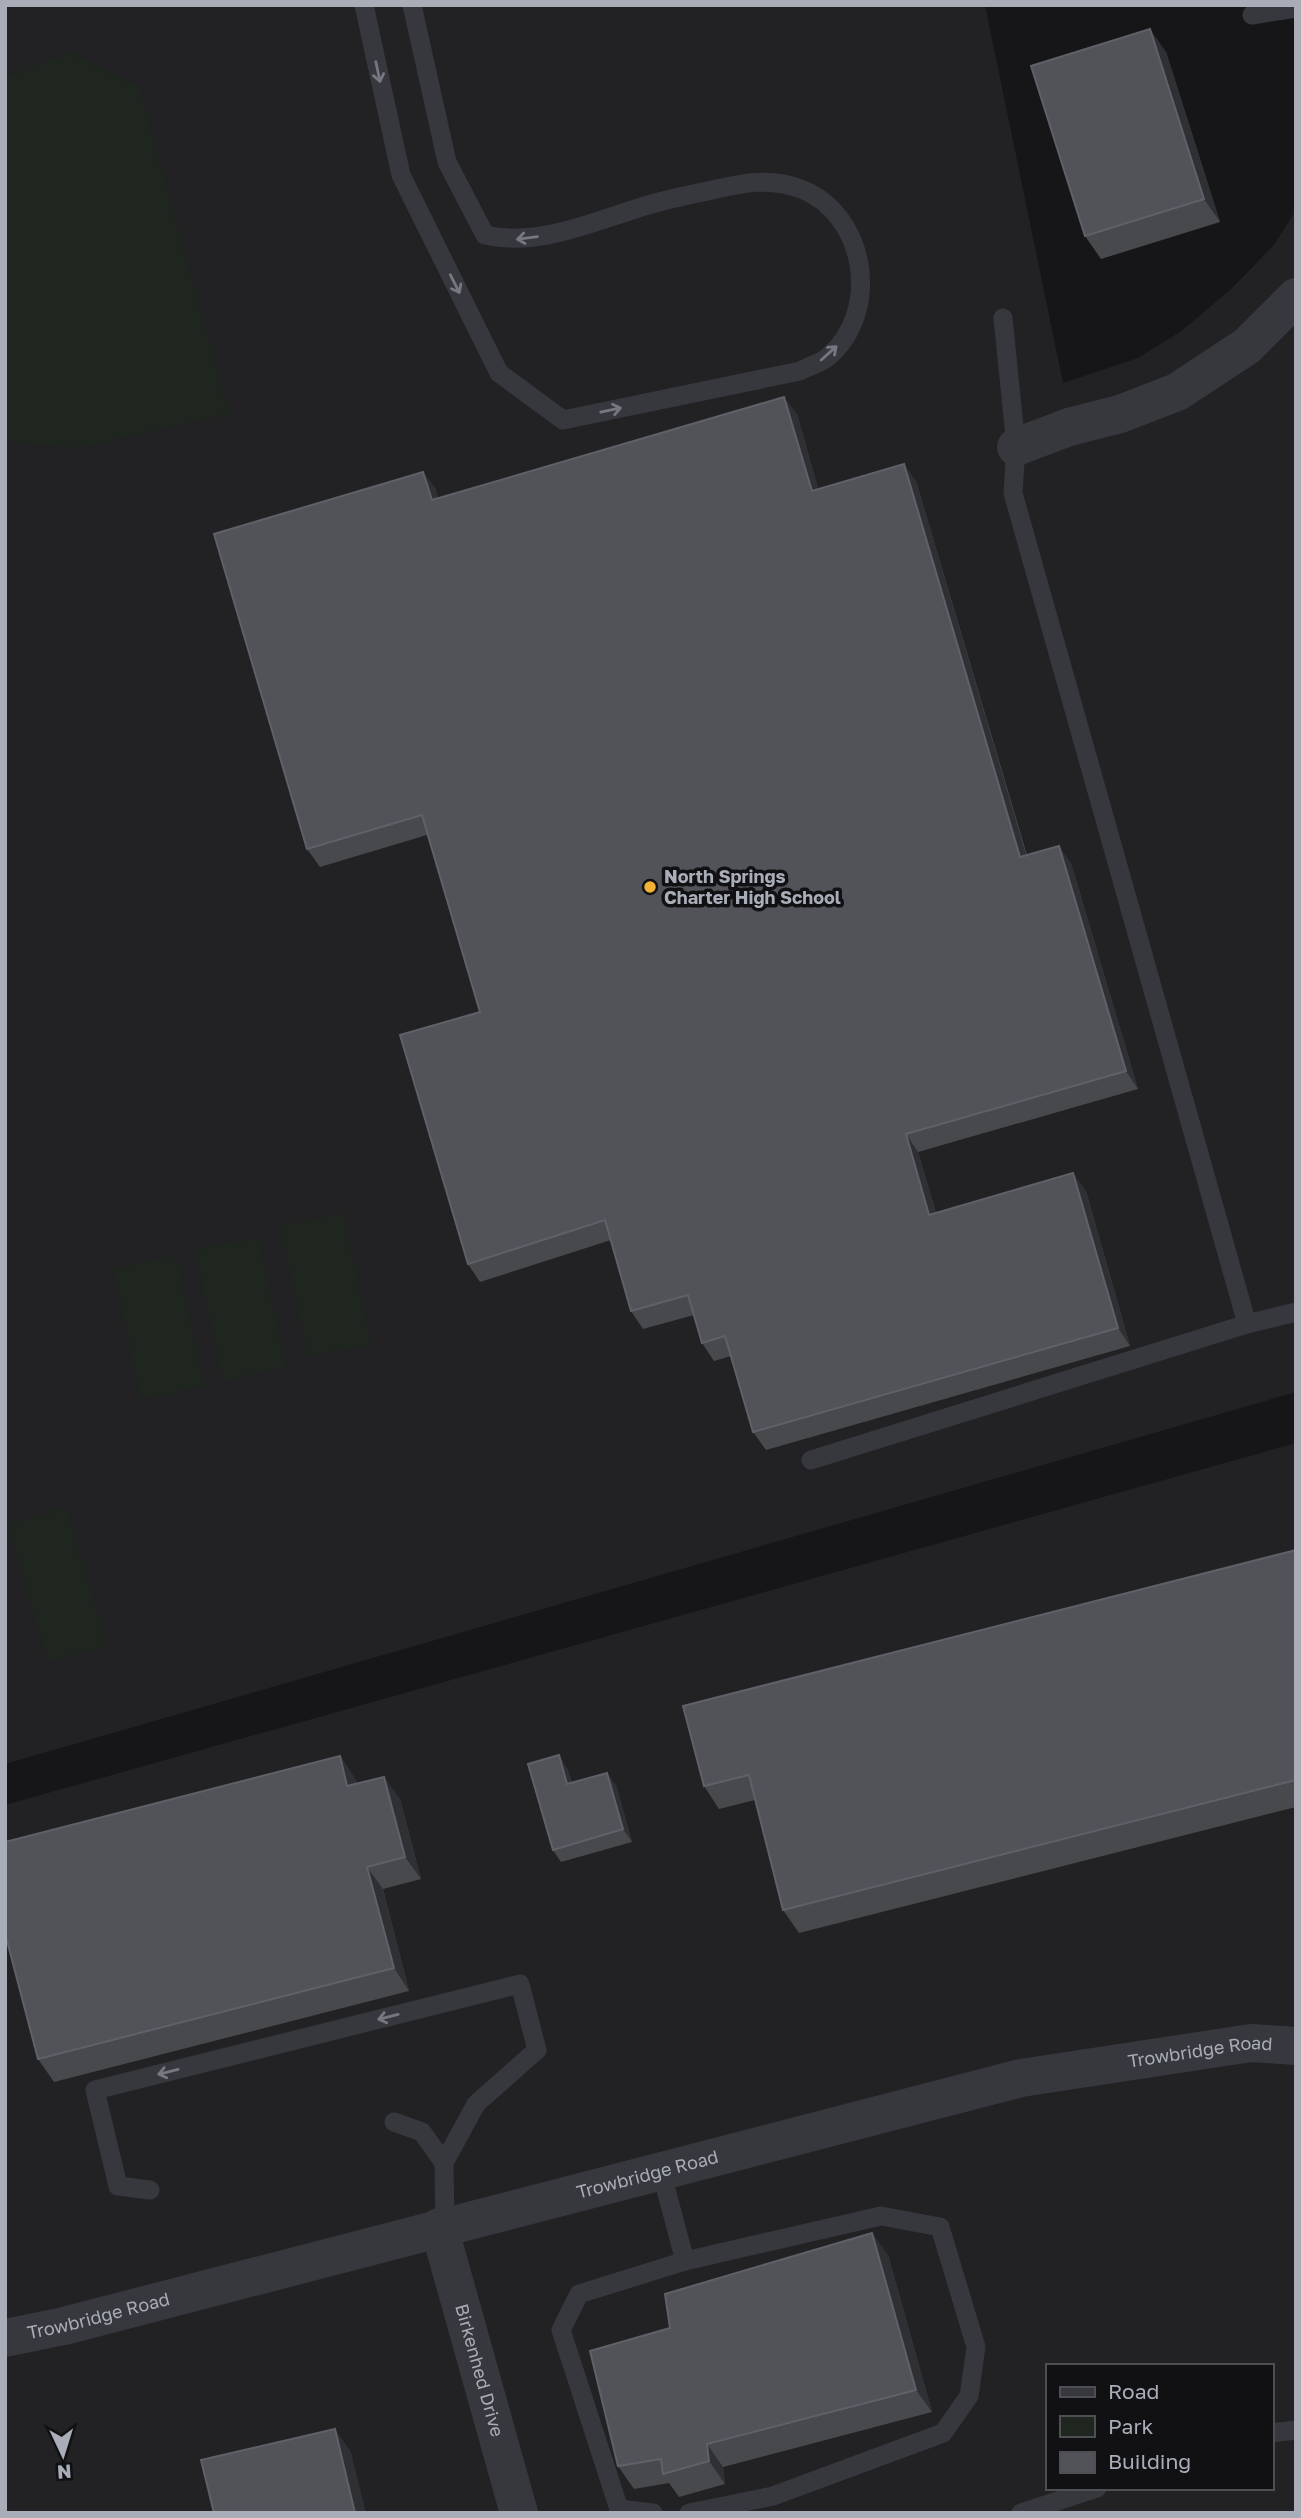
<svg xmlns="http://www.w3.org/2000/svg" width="1301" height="2518" viewBox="0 0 1301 2518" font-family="'Golos Text',sans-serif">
  <rect width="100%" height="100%" fill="#161618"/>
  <g fill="#222225" fill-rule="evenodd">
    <path d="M5,5H985L1063,383L1138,358L1183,330L1232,288L1274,245L1296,210V1392L5,1764Z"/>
    <path d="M1296,1443V2513H5V1805ZM1047,2366H1271V2488H1047Z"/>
  </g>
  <g fill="#1e261f">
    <path d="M70,52L139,87L229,414L75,448L5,441V78Z"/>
    <path d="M343,1213L371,1344L308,1357L280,1226Z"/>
    <path d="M258,1237L286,1367L223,1381L195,1250Z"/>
    <path d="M176,1255L204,1386L141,1399L113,1268Z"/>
    <path d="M66,1507L107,1645L48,1662L8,1525Z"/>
  </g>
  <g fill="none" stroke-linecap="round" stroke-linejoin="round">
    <g stroke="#37383d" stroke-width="19">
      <path d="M364,5L401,175L499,373L563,420L800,371C809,366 821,363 828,357C882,311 866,214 801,189C770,177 743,183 712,190C693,194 674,198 655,203C601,218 542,248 485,235L447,162L412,5"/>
      <path d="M1252,15L1296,8"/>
      <path d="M1003,318L1016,447L1013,493L1247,1324"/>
      <path d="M811,1460L1247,1324L1296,1312"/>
      <path d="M394,2122L422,2132L444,2163"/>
      <path d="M150,2190L118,2186L95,2090L520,1984L537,2050L476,2104L444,2163L445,2226"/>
      <path d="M685,2261L881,2216L940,2227L976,2347L969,2396L943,2433L773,2496L689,2513"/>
      <path d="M1271,2433L1296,2430"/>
      <path d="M653,2513L619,2509L561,2330L579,2294L685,2261L661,2171"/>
      <path d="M1021,2513L1097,2488"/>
    </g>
    <g stroke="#37383d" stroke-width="38">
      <path d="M1016,447L1069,427L1120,414L1177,392L1247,346L1296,297"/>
      <path id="s1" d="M439,2227L519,2513"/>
      <path id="s2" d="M5,2338L64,2326L1021,2078L1251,2043L1296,2046"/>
    </g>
  </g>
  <g fill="#47494d">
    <path d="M1166,52L1220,222L1101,259L1085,236Z"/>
    <path d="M797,414L818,489L916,481L1027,855L1071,863L1138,1089L918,1152L936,1213L1086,1191L1130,1346L766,1450L753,1432L731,1356L714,1361L702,1343L694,1315L643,1329L631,1311L611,1240L480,1282L468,1264L480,1012L427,835L320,867L307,849L423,472L436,490L438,498Z"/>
    <path d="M1296,1550V1807L799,1933L783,1910L755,1800L719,1809L704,1786Z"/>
    <path d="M340,1756L355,1779L357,1784L400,1799L421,1879L383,1889L409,1991L54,2082L38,2059Z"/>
    <path d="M567,1768L572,1783L616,1785L632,1842L561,1862L553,1850Z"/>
    <path d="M888,2255L932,2412L723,2467L725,2484L679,2497L669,2483L634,2489L618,2466L670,2328Z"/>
  </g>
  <g fill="#2f3033">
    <path d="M1150,29L1166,52L1220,222L1204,199Z"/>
    <path d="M784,397L797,414L824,508L812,491Z"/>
    <path d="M904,464L916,481L1032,875L1020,857Z"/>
    <path d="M423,472L436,490L444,518L432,500Z"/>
    <path d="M1059,846L1071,863L1138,1089L1126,1071Z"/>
    <path d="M906,1134L918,1152L942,1233L929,1215Z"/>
    <path d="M1073,1173L1086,1191L1130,1346L1118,1328Z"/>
    <path d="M559,1755L567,1768L576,1797L567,1784Z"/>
    <path d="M340,1756L355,1779L363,1809L347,1786Z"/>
    <path d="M607,1773L616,1785L632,1842L623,1829Z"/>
    <path d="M384,1777L400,1799L421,1879L405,1857Z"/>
    <path d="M367,1867L383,1889L409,1991L394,1968Z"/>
    <path d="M872,2233L888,2255L932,2412L916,2390Z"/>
    <path d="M335,2429L351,2452L366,2513H355Z"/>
    <path d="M707,2444L723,2467L725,2484L709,2461Z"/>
  </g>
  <g fill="#525359" stroke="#5f6168" stroke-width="2">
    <path d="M1150,29L1204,199L1085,236L1031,66Z"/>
    <path d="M784,397L812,491L904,464L1020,857L1059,846L1126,1071L906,1134L929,1215L1073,1173L1118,1328L753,1432L725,1336L702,1343L688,1295L631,1311L605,1220L468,1264L400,1035L480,1012L422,815L307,849L214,534L423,472L432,500Z"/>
    <path d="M1296,1550V1780L783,1910L749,1775L704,1786L683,1706Z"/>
    <path d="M559,1755L567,1784L607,1773L623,1829L553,1850L528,1764Z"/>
    <path d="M340,1756L347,1786L384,1777L405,1857L367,1867L394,1968L38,2059L5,1933V1842Z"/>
    <path d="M872,2233L916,2390L707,2444L709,2461L663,2474L661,2459L618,2466L590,2351L670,2328L665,2294Z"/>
    <path d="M335,2429L355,2513H214L201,2460Z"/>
  </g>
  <defs><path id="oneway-shaft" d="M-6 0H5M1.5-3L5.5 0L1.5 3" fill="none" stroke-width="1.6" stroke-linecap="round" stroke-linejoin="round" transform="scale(1.75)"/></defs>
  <g stroke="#757881">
    <use href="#oneway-shaft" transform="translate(378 72) rotate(78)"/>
    <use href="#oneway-shaft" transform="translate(527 238) rotate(173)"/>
    <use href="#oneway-shaft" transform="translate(455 284) rotate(63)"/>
    <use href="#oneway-shaft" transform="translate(829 353) rotate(-42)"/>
    <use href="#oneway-shaft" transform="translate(611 410) rotate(-12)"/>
    <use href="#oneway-shaft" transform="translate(388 2017) rotate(166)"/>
    <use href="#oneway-shaft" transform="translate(168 2072) rotate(166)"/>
  </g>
  <circle fill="#f2b134" stroke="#111113" stroke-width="2.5" cx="650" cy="887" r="7"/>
  <g text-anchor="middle" stroke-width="7" stroke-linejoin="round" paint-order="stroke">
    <g font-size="18" font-weight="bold" fill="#a8adb8" stroke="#111113" text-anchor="start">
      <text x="664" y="883">North Springs<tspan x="664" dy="21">Charter High School</tspan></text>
    </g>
    <g font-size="18" fill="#a8adb8" stroke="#111113">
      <text dy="6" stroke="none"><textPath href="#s2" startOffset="1230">Trowbridge Road</textPath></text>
      <text dy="6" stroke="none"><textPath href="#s2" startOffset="663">Trowbridge Road</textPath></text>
      <text dy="6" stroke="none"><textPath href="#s2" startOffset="96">Trowbridge Road</textPath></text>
      <text dy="6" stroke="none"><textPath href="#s1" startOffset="149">Birkenhed Drive</textPath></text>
    </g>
  </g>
  <rect width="1301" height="2518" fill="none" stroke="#a8adb8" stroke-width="14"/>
  <rect x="1046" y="2364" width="228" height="126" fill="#111113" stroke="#4d4f55" stroke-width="2"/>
  <rect x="1060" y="2387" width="35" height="10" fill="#37383d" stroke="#4d4f55" stroke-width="2"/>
  <text x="1108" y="2399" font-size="21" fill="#a8adb8">Road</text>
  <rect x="1060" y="2416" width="35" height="21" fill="#1e261f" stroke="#4d4f55" stroke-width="2"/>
  <text x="1108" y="2434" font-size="21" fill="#a8adb8">Park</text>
  <rect x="1060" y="2452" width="35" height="21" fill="#525359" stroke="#4d4f55" stroke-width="2"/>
  <text x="1108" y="2469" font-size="21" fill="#a8adb8">Building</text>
  <g transform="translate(63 2455) rotate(176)" stroke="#111113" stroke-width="5" paint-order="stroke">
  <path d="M0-5L12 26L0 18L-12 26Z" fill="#a8adb8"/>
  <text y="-10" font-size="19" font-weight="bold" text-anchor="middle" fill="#a8adb8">N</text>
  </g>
</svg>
